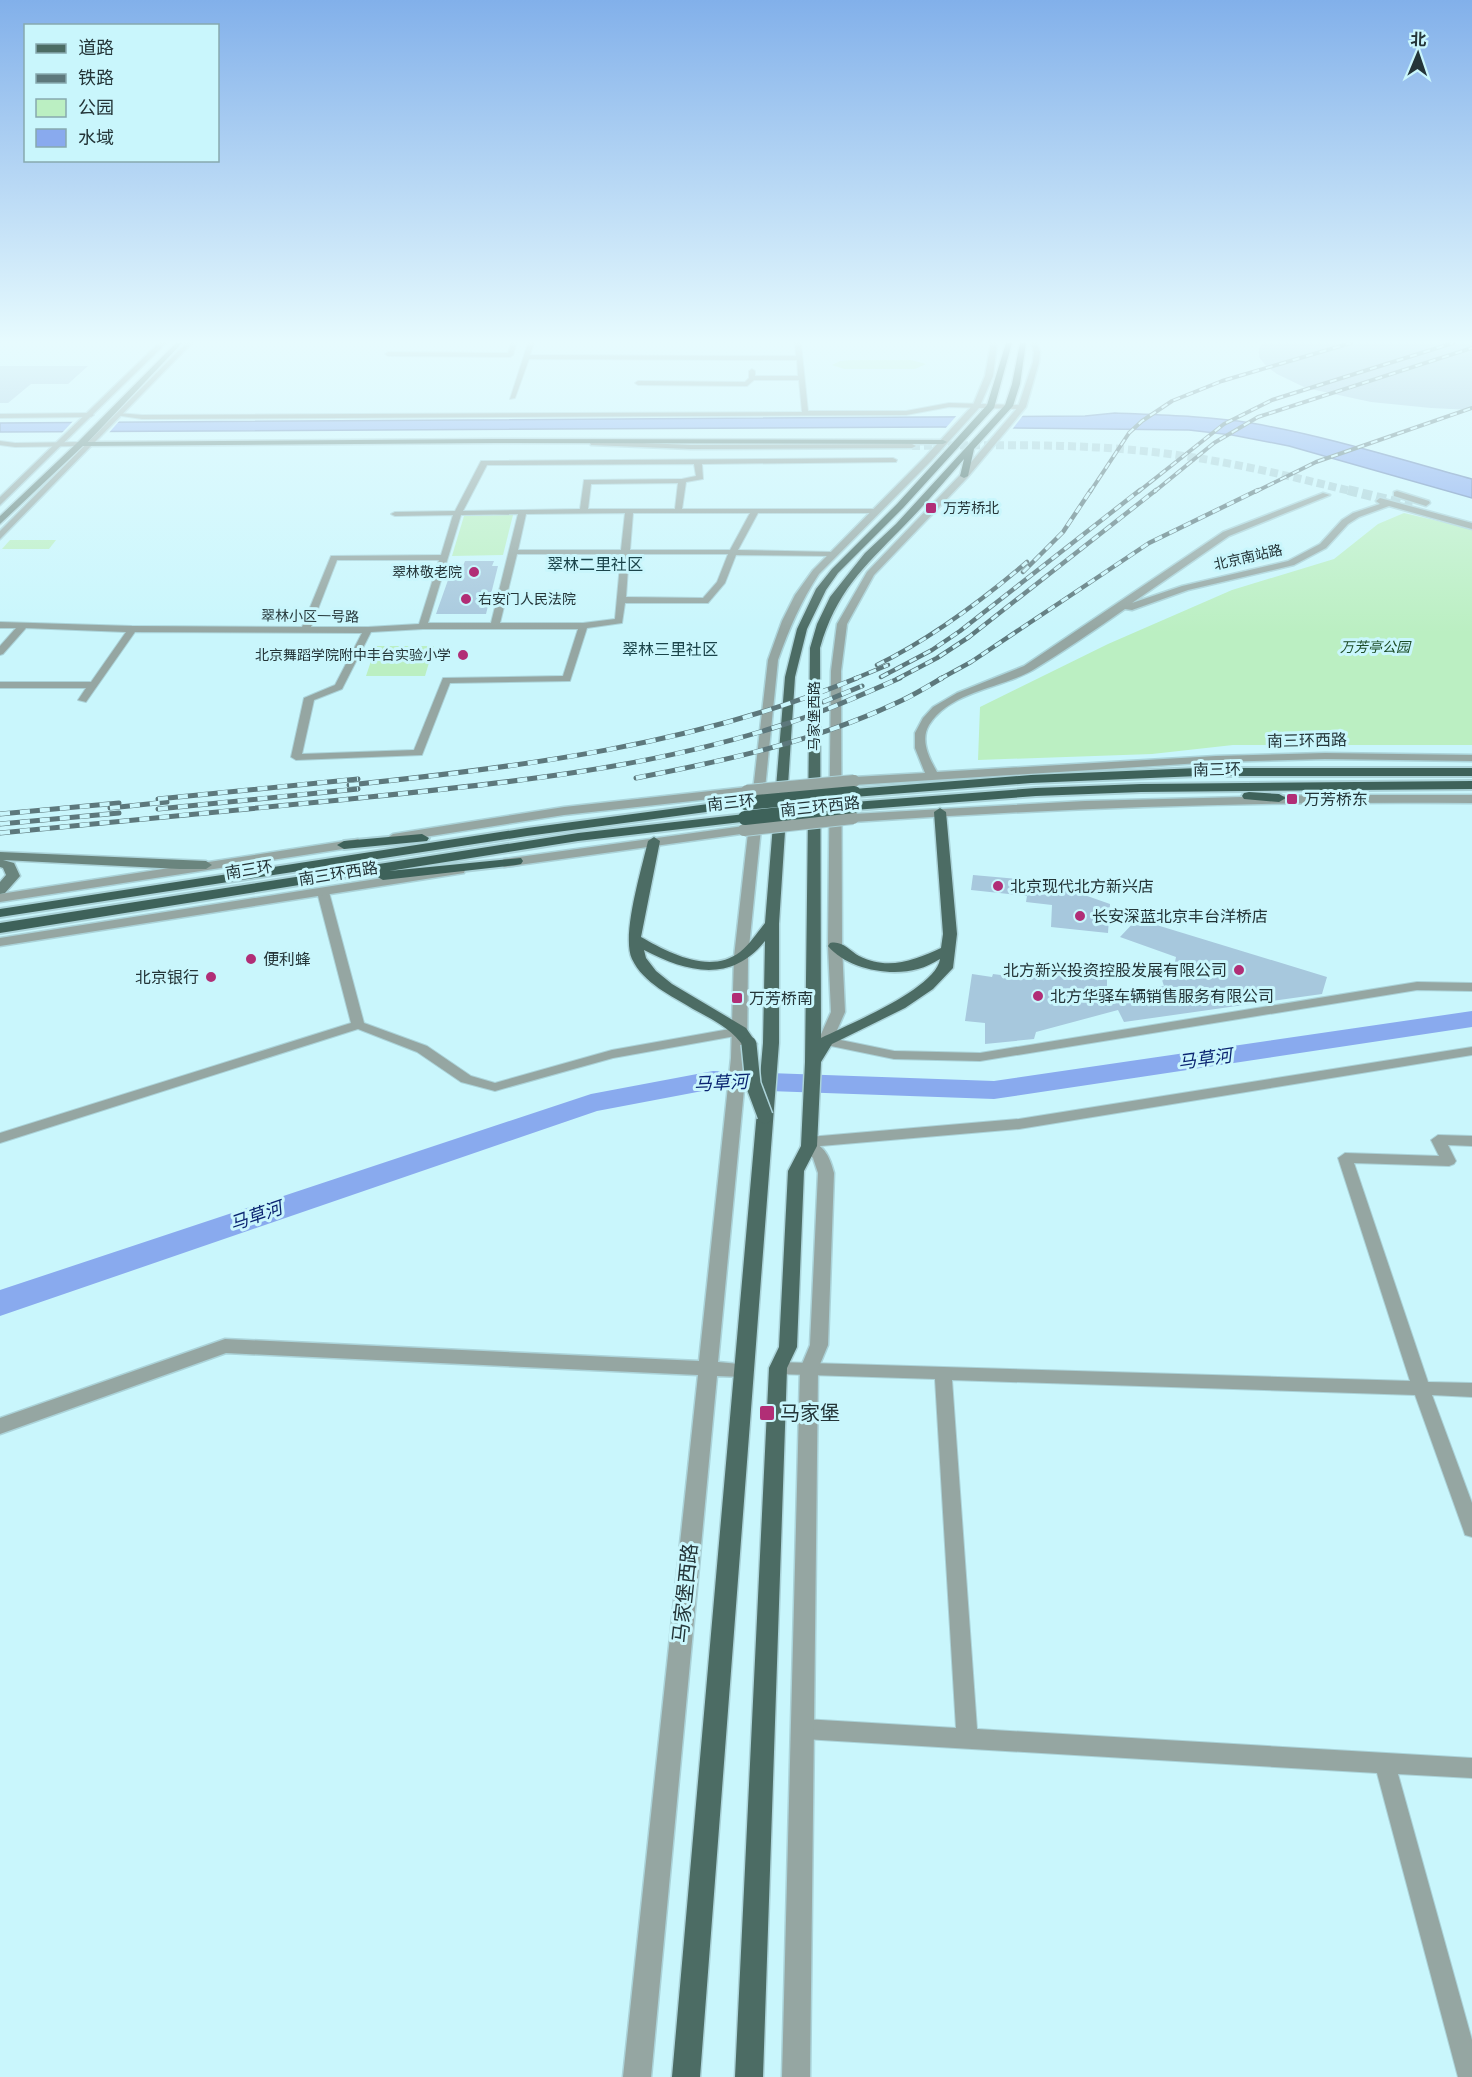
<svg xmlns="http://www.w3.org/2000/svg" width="1472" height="2077" viewBox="0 0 1472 2077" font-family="Georgia,'Noto Sans SC',serif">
  <rect width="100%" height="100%" fill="#c9f6fc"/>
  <g fill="#bbefc2">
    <path d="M850,360H911L926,364L915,369H844L832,365L840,361Z"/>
    <path d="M1404,513L1472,529V745H1233L1152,754L978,760L980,707L1108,644L1232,590L1334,559L1378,524Z"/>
    <path d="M513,515L503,555L452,556L464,516Z"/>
    <path d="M10,540H56L49,549H2Z"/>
    <path d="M376,646H434L425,676H366Z"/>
  </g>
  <path fill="#89aaee" stroke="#6b87b7" stroke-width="1.5" d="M1115,413C1160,415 1206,416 1251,423C1326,436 1399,459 1472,479V498L1289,446L1232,435L1189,430L940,427L0,432V423L1085,416Z"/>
  <g fill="#c9f6fc">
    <path d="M958,414H1024L1011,431L944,430Z"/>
    <path d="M75,419H121L107,435H60Z"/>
  </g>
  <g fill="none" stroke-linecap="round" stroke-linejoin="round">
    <path fill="#89aaee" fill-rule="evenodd" d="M1472,1011V1027L994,1099L713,1089L597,1111L0,1316V1290L591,1094L713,1071L994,1081Z"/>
  </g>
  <g fill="#a7c8dd">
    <path d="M1262,343H1472V410L1431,408L1371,402L1306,388L1277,374L1266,366L1259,357V349Z"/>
    <path d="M0,366H88L68,384H31L8,403H0Z"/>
    <path d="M465,561H494L492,566H498L486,614H436L453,566H463Z"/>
    <path d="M973,875L1041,881L1040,889L1073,891L1110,904L1108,933L1051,927L1052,905L1026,902L1027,896L971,890Z"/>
    <path d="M1137,919L1327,977L1322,994L1124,1022L1118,1010L1036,1032L1034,1039L985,1044V1023L965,1021L972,974L992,977L993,974L1031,979L1032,975L1045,976L1046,962L1107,969V996L1164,986L1162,980L1172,977L1176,957L1120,937Z"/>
  </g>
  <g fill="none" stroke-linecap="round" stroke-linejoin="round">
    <path stroke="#a8cfd5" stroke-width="8" stroke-dasharray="8 4" stroke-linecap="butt" d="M912,446C995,445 1079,443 1162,453C1227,461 1291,476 1354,492"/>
    <path stroke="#a8cfd5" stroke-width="10" stroke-dasharray="10 4.5" stroke-linecap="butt" d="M1348,490L1412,506"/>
    <g stroke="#abd3d9" stroke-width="2">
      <g id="minor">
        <path d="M511,343H517L513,355L510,357L388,356L385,354L388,352L508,353Z"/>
        <path d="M528,343H534L530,355L796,356L795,343H801L808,411H906L949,403L1022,405L1025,407L1022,409L949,407L906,415L142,419L115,415L118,413L142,415L802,412L799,380H754L747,386L638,385L635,383L638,381L745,382L749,378V371L752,369L755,371V376H798L797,360L529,359L515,398L510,399Z"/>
        <path d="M0,414L91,413L94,415L91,417L0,418Z"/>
        <path d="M0,441L15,443L81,442L85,444L81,446L15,447L0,445Z"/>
        <path d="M893,458L897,460L896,462L702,464L703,479L686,482L682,509H877L881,511L877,513H758L738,550L833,552L837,554L833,556L736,555L725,583L708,603H625L622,623L587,628L570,681L450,683L422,755L296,760L291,757L304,698L335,685L362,633L135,632L86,702L78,700L86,688H0V682H91L126,632L26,628L3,654L0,655V646L16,628H0V622L132,626L302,627L331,556L441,555L453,515L395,516L391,514L395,512L455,511L481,461ZM694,464L696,476L682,479L584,480L580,509L463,511L487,465ZM678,483L675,509H588L591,484ZM625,513L621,550H518L526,514ZM633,513H750L730,550H630ZM518,514L491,623H428L461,515ZM517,554H621L615,619L583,623H500ZM629,554H728L717,582L703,598L626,597ZM337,560H439L419,624L368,627H311ZM423,629H578L563,676L443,678L414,750L302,754L314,700L342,689L371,632Z"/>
        <path d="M323,888L329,892L364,1023L427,1046L471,1076L495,1083L612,1050L741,1027L748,1031L741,1035L613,1058L495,1091L461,1082L417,1052L358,1029L0,1143V1133L351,1023L317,892Z"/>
        <path d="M1417,982L1472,983V991L1417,990L980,1061L894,1059L826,1045L819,1041L826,1037L894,1051L980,1053Z"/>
        <path d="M1472,1047V1055L1019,1129L809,1147L802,1142L809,1137L1019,1119Z"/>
        <path d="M1438,1135L1472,1136V1146L1448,1145L1456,1161L1454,1164L1449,1166L1354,1163L1428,1382L1472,1383V1397L1432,1395L1472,1503V1537L1465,1535L1463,1529L1415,1395L952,1380L977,1729L1472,1758V1778L1398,1774L1472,2040V2077H1458L1377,1773L804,1739L797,1736L794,1729L797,1722L804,1719L956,1728L935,1379L778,1374L772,1373L769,1368L772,1363L778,1362L1410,1381L1338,1158L1345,1153L1439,1156L1431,1140Z"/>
      </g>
    </g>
    <g stroke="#abd3d9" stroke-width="3">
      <g id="tertiary">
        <path d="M159,343H166L0,505V497Z"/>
        <path d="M186,343H192L0,539V531Z"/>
        <path d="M991,343H997L993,376L979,408L931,461L819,574C801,601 789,629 778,660L748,957L747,1058L718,1362L750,1365L752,1370L750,1375L743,1377L717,1376L651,2077H623L698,1375L226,1353L0,1434V1418L225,1339L699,1361L731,1058L734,957L748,833L504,867L498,863L504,859L744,826L749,828L753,791L747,795L564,815L393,842L387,838L393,834L564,807L747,787L753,791L768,660L782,621L795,595L813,570L925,457L973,405L985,376Z"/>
        <path d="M1031,343H1037L1040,352L1039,362L1026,407L967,478L874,575L847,624L841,671L842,946L845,1012L831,1044H821L818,1041L831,1012L828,946L831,671L837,624L867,572L961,474L1018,407L1033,362L1034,352Z"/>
        <path d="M594,441L691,445L912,444L916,446L912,448L691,449L591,445L590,443Z"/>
        <path d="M1397,491L1429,501L1430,503L1426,506L1394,496V492Z"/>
        <path d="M1323,493L1330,495L1229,536L1132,603L1182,586L1288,561L1320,544L1342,520L1353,513L1380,504L1376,501L1380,498L1472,523V529L1389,506L1359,517L1348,524L1326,548L1294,565L1188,590L1132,610L1125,609C1095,630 1064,651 1033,670C1002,688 950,691 929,725C920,740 929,758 937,772L1216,756L1325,753L1472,755V761L1325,759L1216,762L854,785L848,781L854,777L925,773L915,748V733L923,718L933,707L957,693L1024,666L1223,532Z"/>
        <path d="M1317,795H1472V803C1265,801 1059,808 853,822L847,818L853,814L1085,801Z"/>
        <path d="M358,839L364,843L362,846L0,902V894Z"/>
        <path d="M459,866L465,870L464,873L0,946V938Z"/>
        <path d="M809,1141C825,1145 830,1158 834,1173L828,1345L818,1369L810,2077H782L800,1369L810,1345L818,1173L813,1158L801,1146L803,1142Z"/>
      </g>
    </g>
    <g stroke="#abd3d9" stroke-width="3">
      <g id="secondary">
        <path d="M176,343H182L88,442L493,439L943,440L947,442L943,444L493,443L83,446L0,524V516L78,442Z"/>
        <path d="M0,852L206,861L212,865L206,869H180L3,860L14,863L20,876L5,893L0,894V882L6,875L3,868L0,867Z"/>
      </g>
    </g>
    <g stroke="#abd3d9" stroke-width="3">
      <g id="primary">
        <path d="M1006,343H1012L994,408L903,508L838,573L826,590L807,629L795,677L779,924V1043L700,2077H672L763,1043L765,941C731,984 686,972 644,950L646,958L656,971L672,984L746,1028L757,1044L749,1049L744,1047C731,1028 713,1020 693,1009C672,996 643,983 632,959C621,936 642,868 648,841L654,837L660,841L641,937C669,953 710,975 740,952C750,944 757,933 765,923L785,677L797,629L816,589L832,569L897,504L987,405Z"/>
        <path d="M1020,343H1026L1020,384L1013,406L974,449L968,476L964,478L960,476L964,459C944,482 924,506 902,528C863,568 836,592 820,648L821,1038C847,1025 936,989 940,959C933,963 926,967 918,969C890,977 847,969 828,946L830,943C842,940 850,951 859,956C888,971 915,960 941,948L943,934L934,812L940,808L946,812L957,934L953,968L933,989L905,1008L832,1044L821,1062L817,1146L804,1171L797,1347L787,1368L763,2077H735L769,1368L779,1347L788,1171L801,1146L805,1062L810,648L817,624L830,597L865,553L896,524L1005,405L1012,384Z"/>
      </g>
    </g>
    <g stroke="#abd3d9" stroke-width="4">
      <g id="trunk">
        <path d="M1198,768H1472V776H1198L1031,783L854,797L847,793L854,789L1031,775Z"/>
        <path d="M1472,781V789L1141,792L1036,796L854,810L847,806L854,802L1036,788L1141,784Z"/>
        <path d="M1249,792L1279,794L1286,798L1279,802L1244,799L1242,796L1244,793Z"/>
        <path d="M746,799L753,803L751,806L527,836L0,917V909L527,828Z"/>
        <path d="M745,814L750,815L752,818L750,821L578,841L389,871L521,858L523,861L521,864L516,865L383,880L376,876L380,872L0,933V923L578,833Z"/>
        <path d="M422,834L429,838L427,841L344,849L337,845L344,841Z"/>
      </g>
    </g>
    <use href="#minor" fill="#95a6a2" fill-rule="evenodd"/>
    <use href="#tertiary" fill="#95a6a2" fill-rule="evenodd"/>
    <use href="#secondary" fill="#6a857e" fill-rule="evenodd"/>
    <use href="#primary" fill="#4c6c64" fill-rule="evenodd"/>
    <use href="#trunk" fill="#3e625a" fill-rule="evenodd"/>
    <g stroke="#5d787c" stroke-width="4">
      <g id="rail-far2">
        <path d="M1090,492L1129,433L1142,421L1172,401L1222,381L1351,343"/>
        <path d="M1138,492L1224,424L1272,400L1453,343"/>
        <path d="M1154,492L1214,443L1258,417L1472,348"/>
        <path d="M1255,492L1316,462L1472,408"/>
      </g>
    </g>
    <g stroke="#5d787c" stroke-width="4.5">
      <g id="rail-far1">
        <path d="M1023,572L1063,532L1091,490"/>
        <path d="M877,665C932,638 980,602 1027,562"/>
        <path d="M881,677L932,650L960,631L1140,490"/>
        <path d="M854,679L888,665"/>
        <path d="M897,679L937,658L969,637L1156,490"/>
        <path d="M940,679L971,662L1149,543L1258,490"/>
      </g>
    </g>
    <g stroke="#5d787c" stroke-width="5">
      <g id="rail">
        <path d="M823,702L862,686"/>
        <path d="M636,778C723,761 813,742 894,704C911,697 927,687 942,678"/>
        <path d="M349,785C522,767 695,745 857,678"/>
        <path d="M158,799L358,779"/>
        <path d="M110,808L167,802"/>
        <path d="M158,809L358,789"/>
        <path d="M0,814L119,803"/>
        <path d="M0,824L119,813"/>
        <path d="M0,833C113,822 226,811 340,800C486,785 635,772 776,727C819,714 859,696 900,678"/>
      </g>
    </g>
    <use href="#rail-far2" stroke="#c9f6fc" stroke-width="2" stroke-dasharray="7" stroke-linecap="butt"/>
    <use href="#rail-far1" stroke="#c9f6fc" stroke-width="3" stroke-dasharray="8" stroke-linecap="butt"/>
    <use href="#rail" stroke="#c9f6fc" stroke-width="4" stroke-dasharray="10" stroke-linecap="butt"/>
    <g stroke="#abd3d9" stroke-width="14" stroke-linecap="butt">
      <g id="tertiary-bridge">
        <path d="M747,791L854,781"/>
        <path d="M744,830L853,818"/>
      </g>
    </g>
    <g stroke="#abd3d9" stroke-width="18" stroke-linecap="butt">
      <path id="primary-bridge" d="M749,1044L753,1084L765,1116"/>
    </g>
    <g stroke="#abd3d9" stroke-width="16" stroke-linecap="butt">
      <g id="trunk-bridge">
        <path d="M746,803L854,793"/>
        <path d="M745,818L854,806"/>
      </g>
    </g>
    <use href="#tertiary-bridge" stroke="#95a6a2" stroke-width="12"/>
    <use href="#primary-bridge" stroke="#4c6c64" stroke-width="15"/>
    <use href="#trunk-bridge" stroke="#3e625a" stroke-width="14"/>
  </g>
  <linearGradient id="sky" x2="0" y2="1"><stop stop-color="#82b0ea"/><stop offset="0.54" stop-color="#e7fbfe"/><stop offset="1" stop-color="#e7fbfe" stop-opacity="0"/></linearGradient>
  <rect width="1472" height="633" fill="url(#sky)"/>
  <g fill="#b12e76" stroke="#c9f6fc" stroke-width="2">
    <rect x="925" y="502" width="12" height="12" rx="3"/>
    <circle cx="474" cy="572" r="6"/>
    <circle cx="466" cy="599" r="6"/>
    <circle cx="463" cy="655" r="6"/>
    <rect x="1286" y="793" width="12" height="12" rx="3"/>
    <circle cx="998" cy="886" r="6"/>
    <circle cx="1080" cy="916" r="6"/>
    <circle cx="251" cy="959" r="6"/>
    <circle cx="1239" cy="970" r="6"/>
    <circle cx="211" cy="977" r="6"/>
    <circle cx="1038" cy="996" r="6"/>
    <rect x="731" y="992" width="12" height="12" rx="3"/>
    <rect x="759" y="1405" width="16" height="16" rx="3"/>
  </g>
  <g text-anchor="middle" stroke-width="6" stroke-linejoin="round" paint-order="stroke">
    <g font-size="14" fill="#243538" stroke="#c9f6fc" text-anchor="start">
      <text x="943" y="513">万芳桥北</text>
      <text x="462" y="577" text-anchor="end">翠林敬老院</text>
      <text x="478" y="604">右安门人民法院</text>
      <text x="451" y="660" text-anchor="end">北京舞蹈学院附中丰台实验小学</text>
    </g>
    <g font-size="14" fill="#243538" stroke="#c9f6fc">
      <text transform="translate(1248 557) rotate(-13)" y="5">北京南站路</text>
      <text transform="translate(310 616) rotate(1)" y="5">翠林小区一号路</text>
      <text transform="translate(814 716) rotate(-90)" y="5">马家堡西路</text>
    </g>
    <g font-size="14" font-style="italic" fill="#1b4b26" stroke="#c9f6fc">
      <text x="1375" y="652">万芳亭公园</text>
    </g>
    <g font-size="16" fill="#1b444a" stroke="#c9f6fc">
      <text x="595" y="570">翠林二里社区</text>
      <text x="670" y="655">翠林三里社区</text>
    </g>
    <g font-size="16" fill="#243538" stroke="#c9f6fc">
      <text transform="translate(1307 740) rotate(-1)" y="6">南三环西路</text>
      <text transform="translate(1217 769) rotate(-1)" y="6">南三环</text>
      <text transform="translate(731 802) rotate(-6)" y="6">南三环</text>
      <text transform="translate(820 806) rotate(-6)" y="6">南三环西路</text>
      <text transform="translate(249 869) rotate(-9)" y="6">南三环</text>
      <text transform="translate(338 873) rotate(-9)" y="6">南三环西路</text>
    </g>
    <g font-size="16" fill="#243538" stroke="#c9f6fc" text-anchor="start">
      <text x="1304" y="805">万芳桥东</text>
      <text x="1010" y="892">北京现代北方新兴店</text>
      <text x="1092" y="922">长安深蓝北京丰台洋桥店</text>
      <text x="263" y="965">便利蜂</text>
      <text x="1227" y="976" text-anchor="end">北方新兴投资控股发展有限公司</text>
      <text x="199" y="983" text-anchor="end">北京银行</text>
      <text x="1050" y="1002">北方华驿车辆销售服务有限公司</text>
      <text x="749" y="1004">万芳桥南</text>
    </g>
    <g font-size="18" font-style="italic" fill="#0a2471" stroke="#c9f6fc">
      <text transform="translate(1205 1059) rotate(-8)" y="6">马草河</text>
      <text transform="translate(721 1083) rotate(-3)" y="6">马草河</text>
      <text transform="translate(256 1216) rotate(-19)" y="6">马草河</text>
    </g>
    <g font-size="20" fill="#243538" stroke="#c9f6fc" text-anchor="start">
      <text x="780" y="1420">马家堡</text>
    </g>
    <g font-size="20" fill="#243538" stroke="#c9f6fc">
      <text transform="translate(685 1593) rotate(-84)" y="7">马家堡西路</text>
    </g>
  </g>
  <rect x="24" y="24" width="195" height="138" fill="#c9f6fc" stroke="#87a9ae" stroke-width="1.5"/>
  <rect x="36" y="44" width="30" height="9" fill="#4c6c64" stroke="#87a9ae" stroke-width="1.5"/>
  <text x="78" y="54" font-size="18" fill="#243538">道路</text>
  <rect x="36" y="74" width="30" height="9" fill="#5d787c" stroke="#87a9ae" stroke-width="1.5"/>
  <text x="78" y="84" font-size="18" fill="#243538">铁路</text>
  <rect x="36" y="99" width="30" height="18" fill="#bbefc2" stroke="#87a9ae" stroke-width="1.5"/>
  <text x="78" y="114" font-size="18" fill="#243538">公园</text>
  <rect x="36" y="129" width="30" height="18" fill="#89aaee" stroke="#87a9ae" stroke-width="1.5"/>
  <text x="78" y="144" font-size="18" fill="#243538">水域</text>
  <g transform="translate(1418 54) rotate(2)" stroke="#c9f6fc" stroke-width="4.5" paint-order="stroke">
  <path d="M0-4.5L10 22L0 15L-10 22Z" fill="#243538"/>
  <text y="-9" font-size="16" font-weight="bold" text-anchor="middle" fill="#243538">北</text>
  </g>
</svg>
